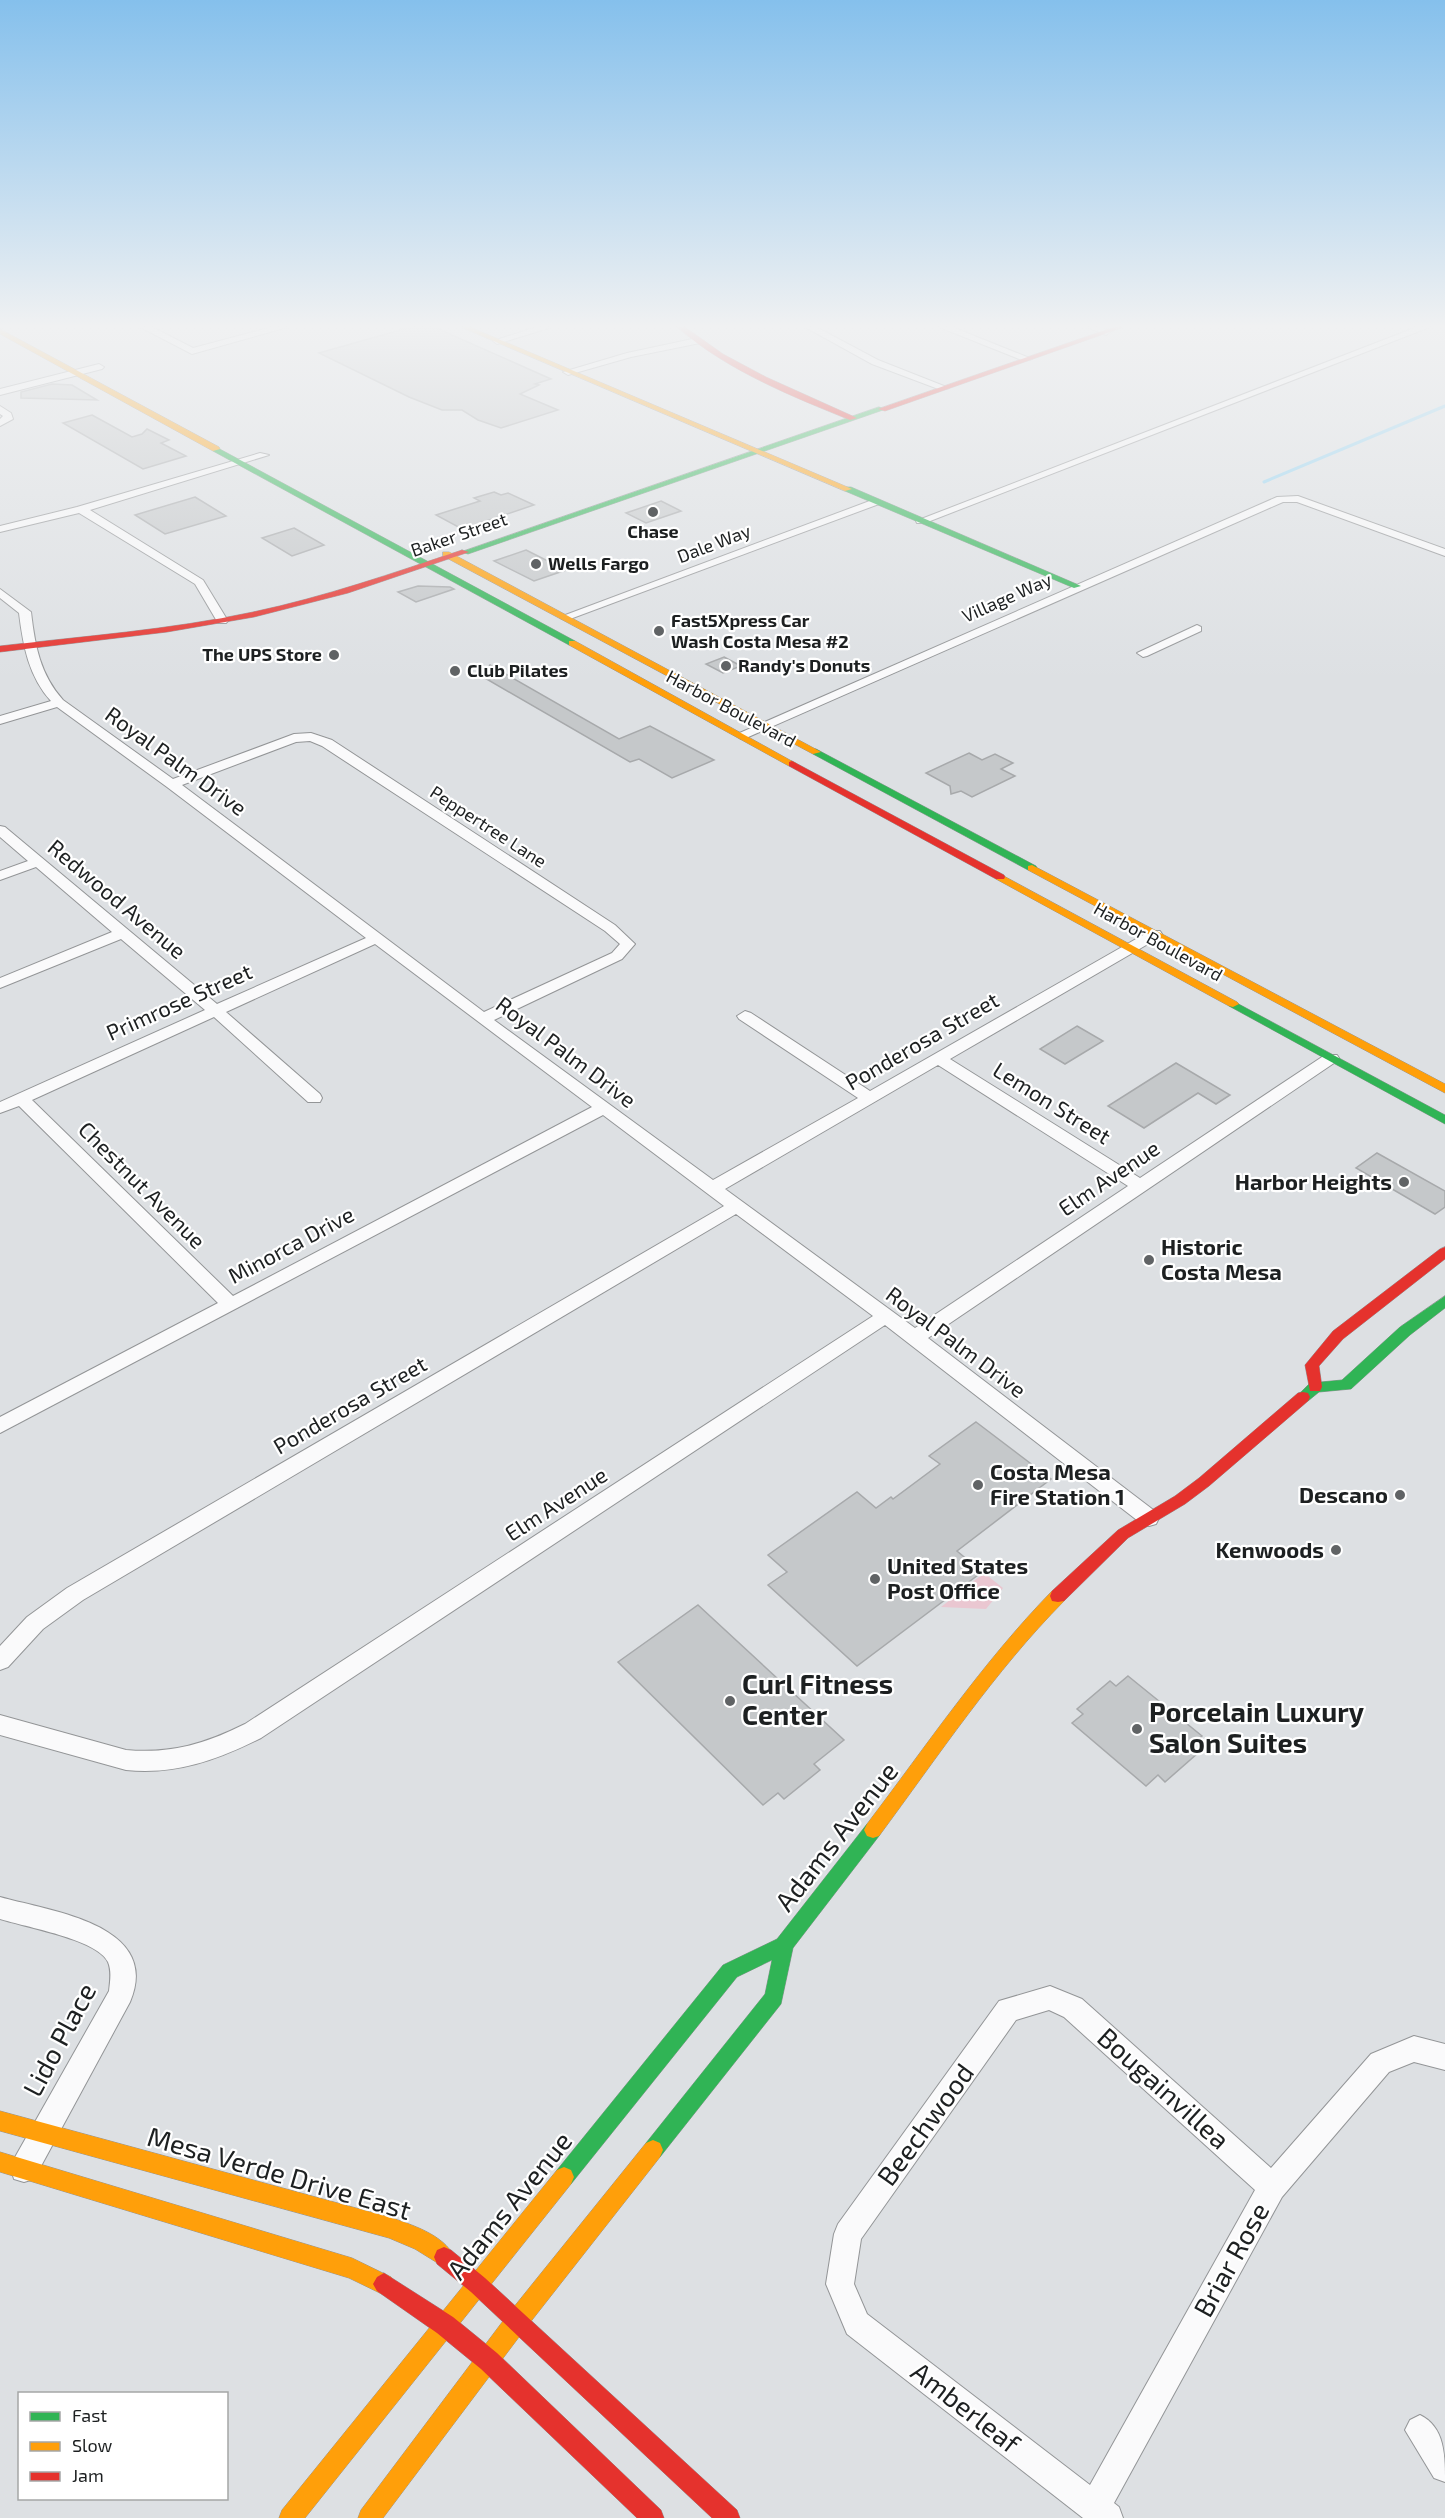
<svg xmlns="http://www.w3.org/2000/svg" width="1445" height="2518" viewBox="0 0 1445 2518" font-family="'Exo 2',sans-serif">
  <rect width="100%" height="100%" fill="#dde0e3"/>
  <path fill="#eac7d1" d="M984,1573L1003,1588L986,1609L941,1607Z"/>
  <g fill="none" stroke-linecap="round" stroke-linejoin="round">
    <path stroke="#92d3f2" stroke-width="3" d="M1264,482L1445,406"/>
  </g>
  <g fill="#c5c8ca" stroke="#a7a9ab" stroke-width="1.5">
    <path d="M411,327H434L551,379L535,384L539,385L520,394L558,410L501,428L478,420L462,410H442L409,397L319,353Z"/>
    <path d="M52,384L72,385L97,400L21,398V392Z"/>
    <path d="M92,415L132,437L142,434L147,429L169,440L161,443L186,456L143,469L63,423Z"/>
    <path d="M494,492L501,495L508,493L534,505L462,529L436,515L480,501L474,498Z"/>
    <path d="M195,497L226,516L165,534L135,515Z"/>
    <path d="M661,501L681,511L646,523L626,513Z"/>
    <path d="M294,528L324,545L292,556L262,538Z"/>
    <path d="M526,550L566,570L534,581L494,561Z"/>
    <path d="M418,586L450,587L454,589L416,602L398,592Z"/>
    <path d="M724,657L741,666L723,673L706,664Z"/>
    <path d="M490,665L619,739L650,726L714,760L672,778L639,759L630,762L483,677Z"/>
    <path d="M969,753L982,760L995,754L1013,763L1001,769L1015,776L972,797L961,791L951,794L950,786L926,773Z"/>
    <path d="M1077,1026L1103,1041L1065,1064L1040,1049Z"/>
    <path d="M1176,1063L1230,1095L1216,1104L1198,1093L1144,1128L1108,1106Z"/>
    <path d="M1377,1153L1445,1191V1207L1435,1214L1356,1168Z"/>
    <path d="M976,1422L1051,1479L957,1551L982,1572L857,1666L768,1585L787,1572L768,1555L857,1492L876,1508L891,1497L893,1499L940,1464L929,1456Z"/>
    <path d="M698,1605L844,1740L814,1764L820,1770L784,1799L778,1793L763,1805L618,1662Z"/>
    <path d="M1128,1676L1202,1736L1190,1746L1198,1753L1165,1782L1158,1775L1146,1786L1072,1723L1083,1714L1077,1709L1110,1681L1116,1686Z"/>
  </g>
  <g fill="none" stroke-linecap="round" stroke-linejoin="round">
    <g stroke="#939597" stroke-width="2">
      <g id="street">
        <path d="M140,327H152L193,348L272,327H288L192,354Z"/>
        <path d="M537,327H552L497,344L493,341Z"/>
        <path d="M805,327H816L878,360L949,388L941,390L872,364Z"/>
        <path d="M939,327H952L1032,359L1024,361Z"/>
        <path d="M1087,327H1101L1110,332L1106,335Z"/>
        <path d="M1417,327H1430L925,523H917L916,521Z"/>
        <path d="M697,338L701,341L700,343L631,357L568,375L563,372L627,353Z"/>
        <path d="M99,364L104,367L102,369L0,395V389Z"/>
        <path d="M0,406L11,413L13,419L0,426V419L3,416L0,414Z"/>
        <path d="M260,453L269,455L90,510L203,580L228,621L226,623H218L195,584L79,513L0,532V526L77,507Z"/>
        <path d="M1298,496L1445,549V556L1297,502H1283L746,738L741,739L735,735L1277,497Z"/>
        <path d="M875,499L879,500V504L570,619H562L560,617Z"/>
        <path d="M0,589L31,612C35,646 40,674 63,700L173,779L294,734L311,733L332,740L615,925L635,944L622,959L494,1020L713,1180L858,1098L739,1019L737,1016L745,1011L751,1013L870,1091L1150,931H1160L1162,934L1160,937L950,1059L1140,1178L1325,1055H1337L1339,1058L1337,1061L928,1338L1156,1512L1159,1518L1156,1524L1149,1526L1142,1524L885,1325L261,1738C217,1760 176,1775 126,1770L0,1735V1715L126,1750C171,1754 205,1744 245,1724L873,1316L736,1214L83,1600L43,1629L8,1667L0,1670V1646L27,1617L67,1588L724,1206L603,1115L0,1433V1417L218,1303L19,1106L0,1113V1102L205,1010L121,939L0,988V978L112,932L36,867L0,880V871L28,861L0,837V826L5,827L217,1004L366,938L167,787L57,707L0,724V716L51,701C29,677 23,646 19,613L0,598ZM310,741L322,746L605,931L620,944L612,953L484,1012L182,785L296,742ZM375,944L592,1107L233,1296L32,1100L214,1017L308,1102H320L322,1098L320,1094L226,1012ZM938,1065L1128,1186L915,1328L725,1189Z"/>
        <path d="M1197,625L1201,627V631L1147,656L1143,657L1137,653Z"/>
        <path d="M0,1897C49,1911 163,1924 130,2002L34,2179L24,2182L14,2179L11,2169L14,2159L109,1991C110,1982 112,1971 108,1962C97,1939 25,1927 0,1919Z"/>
        <path d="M1050,1986L1082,1999L1271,2168L1371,2054L1414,2036L1445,2044V2070L1414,2062L1389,2072L1282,2197L1114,2503L1119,2507L1123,2518H1083L847,2334L826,2284L834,2234L838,2224L999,2001ZM1049,2010L1064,2017L1255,2190L1090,2485L867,2314L854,2284L861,2239L1016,2020Z"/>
        <path d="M1420,2415C1445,2427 1445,2456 1445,2482L1434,2478L1405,2430L1410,2420Z"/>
      </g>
    </g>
    <g stroke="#939597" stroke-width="1">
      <g id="fast">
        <path d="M879,407L886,409L468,554L461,552Z"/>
        <path d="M216,447L575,641L576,643L569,645L213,451L212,449Z"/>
        <path d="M845,487H851L1081,586L1074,588L845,491Z"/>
        <path d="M816,749L1036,866L1037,868L1036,870H1028L813,754V750Z"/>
        <path d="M1233,1001L1445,1115V1124L1229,1006L1227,1004L1229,1002Z"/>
        <path d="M1445,1296V1308L1410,1335L1351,1389L1319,1392L1308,1401H1298L1296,1397L1310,1383L1342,1380L1400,1327Z"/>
        <path d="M873,1822L879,1824L882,1830L879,1836L793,1948L781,2004L660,2157L653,2160L646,2157L643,2150L646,2143L765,1994L772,1960L737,1977L571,2184L564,2187L557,2184L554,2177L557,2170L723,1965L777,1939L867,1824Z"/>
      </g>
    </g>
    <g stroke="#939597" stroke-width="1">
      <g id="slow">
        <path d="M461,327H470L852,489L845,491Z"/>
        <path d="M0,329L219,447L220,449L213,451L0,334Z"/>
        <path d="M443,552H449L821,752L813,754L443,556Z"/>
        <path d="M569,641H575L797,764L789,766L569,645Z"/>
        <path d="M1032,865L1445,1084V1093L1028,870V866Z"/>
        <path d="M1000,874L1237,1002L1239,1004L1233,1007L1229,1006L996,879L995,877Z"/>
        <path d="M1058,1590L1064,1591L1066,1596L1064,1601C994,1672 939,1755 879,1836L873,1838L867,1836L864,1830L867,1824C927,1745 982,1663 1052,1591Z"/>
        <path d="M0,2111L389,2217C410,2224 445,2235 454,2257L451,2264L444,2267L415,2249L389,2238L0,2131Z"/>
        <path d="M653,2140L660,2143L663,2150L660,2157L525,2329L383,2518H358L361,2510L509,2313L646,2143Z"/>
        <path d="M0,2152L352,2258L391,2277L395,2284L391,2291L384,2295L349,2278L0,2172Z"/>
        <path d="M564,2167L571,2170L574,2177L571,2184L305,2518H279L282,2510L557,2170Z"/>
      </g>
    </g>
    <g stroke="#939597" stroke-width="1">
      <g id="jam">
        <path d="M677,327H685L723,354L766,377L857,418L850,420C791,396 726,370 677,327Z"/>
        <path d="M1114,327H1124L885,411L878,409Z"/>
        <path d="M462,550L469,552L348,593L254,617L167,632L0,652V646C84,636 169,630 253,612C324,597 393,573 462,550Z"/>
        <path d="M792,761L1004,875L1005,877L1004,879H996L789,766V762Z"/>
        <path d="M1445,1247V1259L1343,1339L1319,1366L1322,1387L1320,1391H1310L1305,1365L1333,1331L1440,1249Z"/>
        <path d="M1303,1392L1308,1393L1310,1397L1308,1401L1209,1486L1185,1504L1128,1538L1064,1601L1058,1602L1052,1601L1050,1596L1052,1591L1118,1530L1175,1496L1199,1478L1298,1393Z"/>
        <path d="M444,2247L451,2250L485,2278L737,2510L740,2518H712L471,2292L437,2264L434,2257L437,2250Z"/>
        <path d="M384,2273L453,2317L497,2353L661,2510L664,2518H637L481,2369L437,2333L377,2291L373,2284L377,2277Z"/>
      </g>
    </g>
    <use href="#street" fill="#fafafb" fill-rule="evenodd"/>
    <use href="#fast" fill="#30b455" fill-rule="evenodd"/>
    <use href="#slow" fill="#ff9f0a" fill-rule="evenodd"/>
    <use href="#jam" fill="#e5322d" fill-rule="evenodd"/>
  </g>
  <linearGradient id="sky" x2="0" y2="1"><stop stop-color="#85c0ec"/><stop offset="0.48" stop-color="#f0f1f2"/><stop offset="1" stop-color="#f0f1f2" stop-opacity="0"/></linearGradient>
  <rect width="1445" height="680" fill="url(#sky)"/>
  <g fill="#606365" stroke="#fff" stroke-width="2">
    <circle cx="653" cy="512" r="6"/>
    <circle cx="536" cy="564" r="6"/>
    <circle cx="659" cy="631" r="6"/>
    <circle cx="334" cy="655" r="6"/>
    <circle cx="726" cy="666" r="6"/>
    <circle cx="455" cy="671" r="6"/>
    <circle cx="1404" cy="1182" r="6"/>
    <circle cx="1149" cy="1260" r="6"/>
    <circle cx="978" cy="1485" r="6"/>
    <circle cx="1400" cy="1495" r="6"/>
    <circle cx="1336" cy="1550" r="6"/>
    <circle cx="875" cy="1579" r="6"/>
    <circle cx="730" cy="1701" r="6"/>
    <circle cx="1137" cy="1729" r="6"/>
  </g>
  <g text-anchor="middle" stroke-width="4.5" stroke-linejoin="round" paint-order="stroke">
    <g font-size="18" font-weight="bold" fill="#1d2021" stroke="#fff" text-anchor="start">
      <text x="653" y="538" text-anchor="middle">Chase</text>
      <text x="548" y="570">Wells Fargo</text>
      <text x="671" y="627">Fast5Xpress Car<tspan x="671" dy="21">Wash Costa Mesa #2</tspan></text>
      <text x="322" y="661" text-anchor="end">The UPS Store</text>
      <text x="738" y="672">Randy's Donuts</text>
      <text x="467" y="677">Club Pilates</text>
    </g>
    <g font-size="18" fill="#1d2021" stroke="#fff">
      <text transform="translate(459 535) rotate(-19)" y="6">Baker Street</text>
      <text transform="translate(714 544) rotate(-21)" y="6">Dale Way</text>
      <text transform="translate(1007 598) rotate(-24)" y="6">Village Way</text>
      <text transform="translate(731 709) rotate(28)" y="6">Harbor Boulevard</text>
      <text transform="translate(488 827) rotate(33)" y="6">Peppertree Lane</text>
      <text transform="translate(1158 942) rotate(29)" y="6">Harbor Boulevard</text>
    </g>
    <g font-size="22" fill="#1d2021" stroke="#fff">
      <text transform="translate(176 761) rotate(36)" y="8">Royal Palm Drive</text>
      <text transform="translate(117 899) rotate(40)" y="8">Redwood Avenue</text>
      <text transform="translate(179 1002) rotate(-24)" y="8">Primrose Street</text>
      <text transform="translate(922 1041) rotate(-30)" y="8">Ponderosa Street</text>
      <text transform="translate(566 1052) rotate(37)" y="8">Royal Palm Drive</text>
      <text transform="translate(1052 1103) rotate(32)" y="8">Lemon Street</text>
      <text transform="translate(1109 1178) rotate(-34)" y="8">Elm Avenue</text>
      <text transform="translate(142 1185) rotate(45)" y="8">Chestnut Avenue</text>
      <text transform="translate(291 1245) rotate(-28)" y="8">Minorca Drive</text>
      <text transform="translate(956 1342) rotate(37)" y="8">Royal Palm Drive</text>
      <text transform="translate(350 1405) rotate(-30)" y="8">Ponderosa Street</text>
      <text transform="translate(556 1504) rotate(-33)" y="8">Elm Avenue</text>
    </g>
    <g font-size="22" font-weight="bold" fill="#1d2021" stroke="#fff" text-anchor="end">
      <text x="1392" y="1190">Harbor Heights</text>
      <text x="1161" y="1255" text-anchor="start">Historic<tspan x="1161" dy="25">Costa Mesa</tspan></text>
      <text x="990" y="1480" text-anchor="start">Costa Mesa<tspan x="990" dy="25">Fire Station 1</tspan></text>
      <text x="1388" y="1503">Descano</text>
      <text x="1324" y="1558">Kenwoods</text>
      <text x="887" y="1574" text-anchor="start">United States<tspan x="887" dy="25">Post Office</tspan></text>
    </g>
    <g font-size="27" font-weight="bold" fill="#1d2021" stroke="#fff" text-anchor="start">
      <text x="742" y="1694">Curl Fitness<tspan x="742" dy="31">Center</tspan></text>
      <text x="1149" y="1722">Porcelain Luxury<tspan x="1149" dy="31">Salon Suites</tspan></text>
    </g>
    <g font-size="27" fill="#1d2021" stroke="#fff">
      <text transform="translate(837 1837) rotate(-52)" y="9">Adams Avenue</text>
      <text transform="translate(60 2040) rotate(-62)" y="9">Lido Place</text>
      <text transform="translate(1163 2089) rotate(42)" y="9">Bougainvillea</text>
      <text transform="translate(926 2125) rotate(-54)" y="9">Beechwood</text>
      <text transform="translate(279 2174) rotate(16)" y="9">Mesa Verde Drive East</text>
      <text transform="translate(510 2206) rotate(-51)" y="9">Adams Avenue</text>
      <text transform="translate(1232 2260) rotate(-61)" y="9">Briar Rose</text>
      <text transform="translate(965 2408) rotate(38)" y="9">Amberleaf</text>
    </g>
  </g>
  <rect x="18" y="2392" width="210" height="108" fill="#ffffff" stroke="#a5a6a6" stroke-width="1.5"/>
  <rect x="30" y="2412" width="30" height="9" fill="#30b455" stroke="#a5a6a6" stroke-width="1.5"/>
  <text x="72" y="2422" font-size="18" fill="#1d2021">Fast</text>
  <rect x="30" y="2442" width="30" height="9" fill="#ff9f0a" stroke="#a5a6a6" stroke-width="1.5"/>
  <text x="72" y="2452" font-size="18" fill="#1d2021">Slow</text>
  <rect x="30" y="2472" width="30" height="9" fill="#e5322d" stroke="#a5a6a6" stroke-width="1.5"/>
  <text x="72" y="2482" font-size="18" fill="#1d2021">Jam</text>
</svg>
